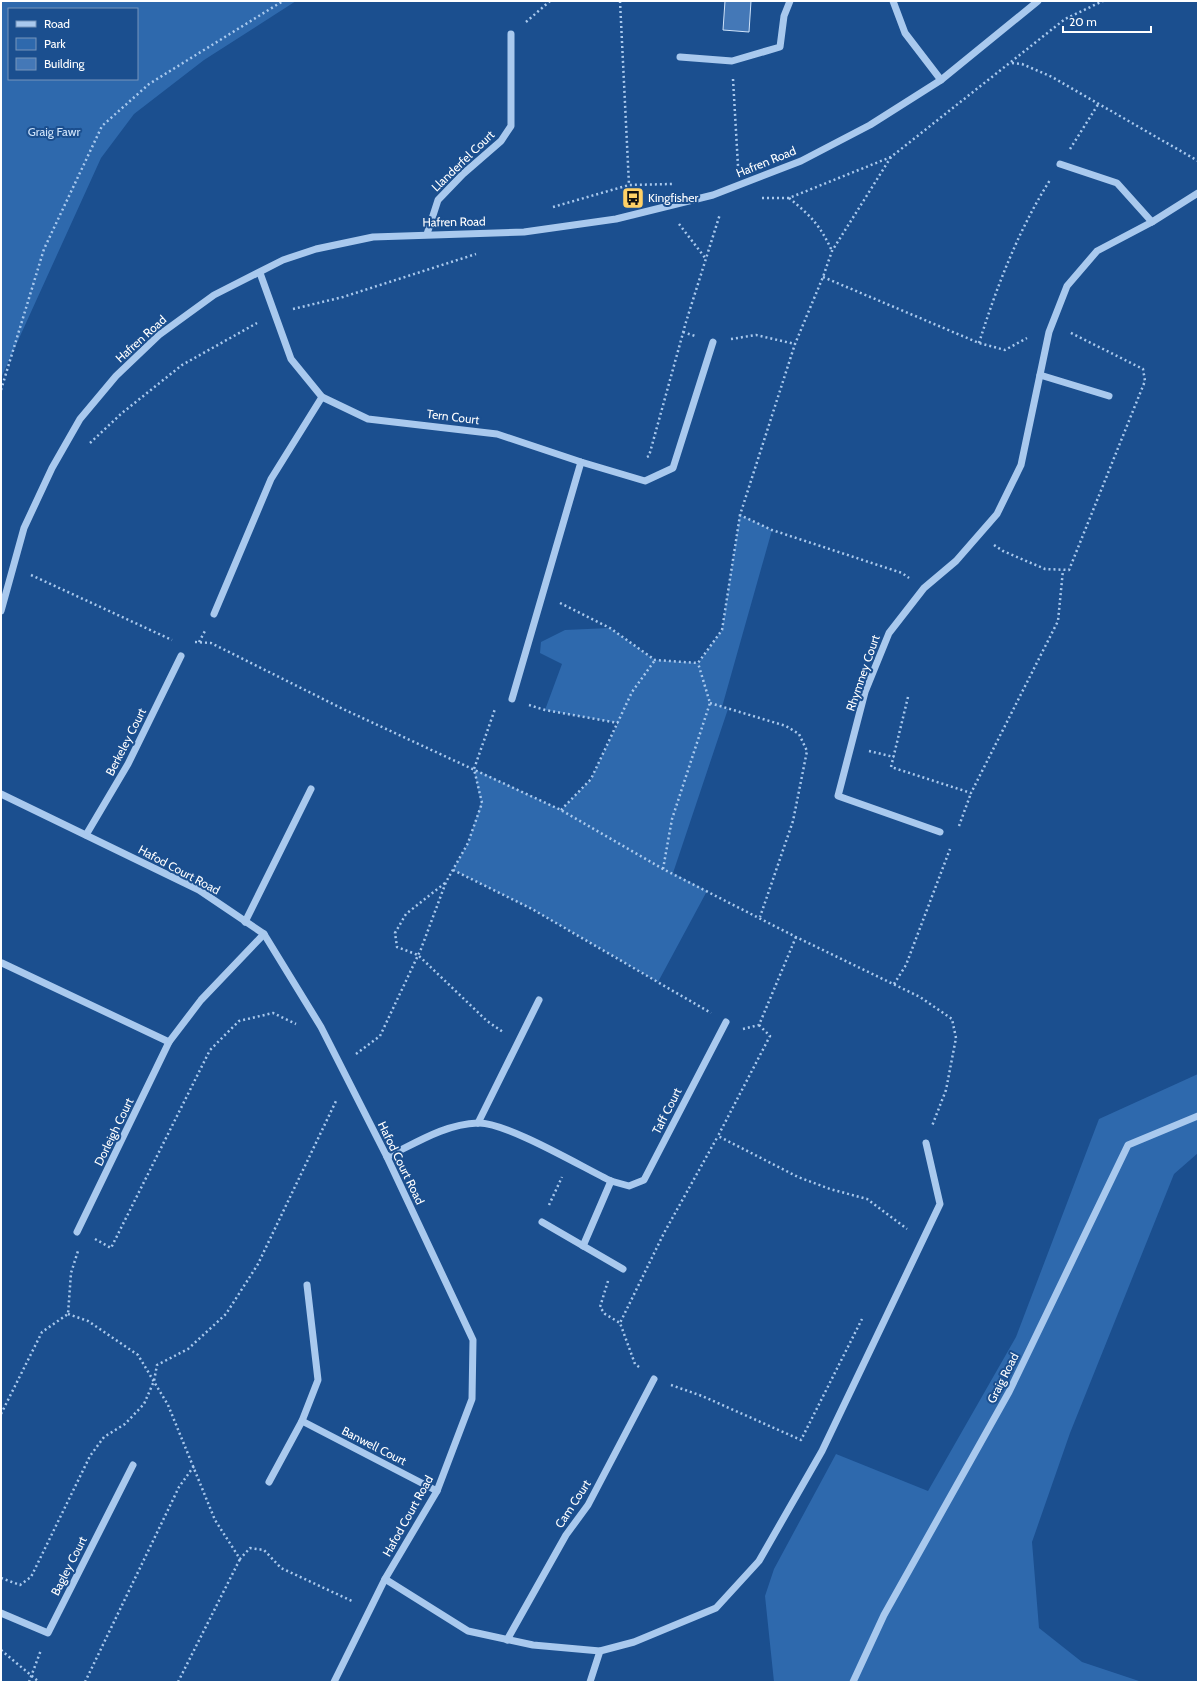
<svg xmlns="http://www.w3.org/2000/svg" width="1199" height="1683" viewBox="0 0 1199 1683" font-family="Cabin,sans-serif">
  <rect width="100%" height="100%" fill="#1b4f8f"/>
  <g fill="#2e69ad" fill-rule="evenodd">
    <path d="M1,1H296L204,60L134,114L101,158L1,378ZM9,9H137V79H9Z"/>
    <path d="M740,515L772,530L722,707L728,709L673,873L707,891L658,982L532,909L453,870L468,843L481,803L474,769L561,810L591,779L618,723L545,710L562,664L540,653L541,642L565,630L610,628L655,660L698,663L722,630Z"/>
    <path d="M1198,1074V1153L1174,1174L1070,1433L1032,1542L1039,1628L1082,1662L1142,1682H774L765,1596L774,1569L836,1454L928,1491L1016,1337L1099,1119Z"/>
  </g>
  <path fill="#4478b7" stroke="#cfe3fa" d="M725,1H751L749,32L723,30Z"/>
  <g fill="none" stroke-linecap="round" stroke-linejoin="round">
    <g stroke="#a9c9ee" stroke-width="2.5" stroke-dasharray="2 3" stroke-linecap="butt">
      <path d="M620,1L629,185"/>
      <path d="M526,22L550,1"/>
      <path d="M1012,63L1022,64L1052,77L1198,161"/>
      <path d="M733,79L738,166"/>
      <path d="M1070,149L1099,103"/>
      <path d="M891,157L832,251L823,277L795,344L740,515L772,530L902,573L909,578"/>
      <path d="M762,198H789L891,157L1065,19L1103,1"/>
      <path d="M789,198C811,216 820,225 832,251"/>
      <path d="M553,207L629,185L672,184"/>
      <path d="M679,224L706,259"/>
      <path d="M823,277L979,343L1005,350L1027,338"/>
      <path d="M293,309L343,297L476,254"/>
      <path d="M683,332L695,336"/>
      <path d="M731,339L756,335L795,344"/>
      <path d="M979,343C997,286 1018,231 1050,180"/>
      <path d="M1,390L44,249L102,126L149,84L283,1"/>
      <path d="M90,443L122,413L182,365L257,323"/>
      <path d="M647,457L649,456L686,322L720,214"/>
      <path d="M994,545L1003,551L1045,569L1069,570L1145,381L1143,369L1069,332"/>
      <path d="M31,575L172,640"/>
      <path d="M560,603L610,628L655,660L698,663L722,630L740,515"/>
      <path d="M195,642L211,643L343,709L561,810L663,869L796,937L920,997L952,1019L956,1038L946,1090L932,1126"/>
      <path d="M199,642L205,631"/>
      <path d="M908,697L891,767L971,793L1058,621L1063,570"/>
      <path d="M710,703L786,726L799,734L807,751L793,821L760,917"/>
      <path d="M529,705L545,710L618,723"/>
      <path d="M869,751L894,757"/>
      <path d="M561,810L591,779L632,692L655,660"/>
      <path d="M959,826L971,793"/>
      <path d="M663,869L672,819L710,703L698,663"/>
      <path d="M453,870L532,909L711,1013"/>
      <path d="M445,883L406,914L395,933L397,947L418,955L487,1021L503,1032"/>
      <path d="M894,984L906,965L950,849"/>
      <path d="M759,1025L770,1036L718,1136L798,1177L830,1189L867,1199L907,1229"/>
      <path d="M743,1029L759,1025L796,937"/>
      <path d="M356,1054L380,1036L421,949L446,882L468,843L482,803L474,769L495,709"/>
      <path d="M549,1205L562,1177"/>
      <path d="M95,1239L111,1248L210,1050L239,1021L273,1013L296,1024"/>
      <path d="M608,1281L600,1307L605,1314L620,1323"/>
      <path d="M68,1314L88,1321L138,1355L168,1405L215,1520L240,1559L250,1548L264,1550L281,1568L354,1602"/>
      <path d="M639,1367L635,1364L620,1323L664,1233L718,1136"/>
      <path d="M671,1385L702,1396L801,1440L862,1319"/>
      <path d="M1,1414L42,1332L68,1314L71,1273L78,1251"/>
      <path d="M1,1578L20,1585L31,1577L90,1456L104,1437L125,1424L144,1404L154,1381L157,1365L188,1349L226,1314L258,1264L336,1101"/>
      <path d="M1,1650L39,1682"/>
      <path d="M29,1682L41,1650"/>
      <path d="M85,1682L179,1487L194,1466"/>
      <path d="M178,1682L240,1559"/>
    </g>
    <g stroke="#a9c9ee" stroke-width="7">
      <path d="M893,1L905,33L941,80"/>
      <path d="M680,57L732,61L780,47L784,16L790,1"/>
      <path d="M1060,164L1117,183L1152,222"/>
      <path d="M427,234L438,200L463,174L501,141L511,126V34"/>
      <path d="M260,273L291,359L322,397L368,419L497,434L581,462L645,481L673,468L713,342"/>
      <path d="M1040,375L1109,396"/>
      <path d="M1,611L24,528L52,468L80,419L116,376L159,335L214,295L283,260L316,249L373,237L524,232L616,219L713,195L801,161L870,125L941,80L1038,1"/>
      <path d="M214,614L271,479L322,397"/>
      <path d="M512,699L581,462"/>
      <path d="M1,794L199,890L264,934L321,1027L387,1157L473,1340L472,1399L437,1491L385,1579L334,1682"/>
      <path d="M940,832L838,796L865,692L889,633L924,588L956,561L997,514L1021,465L1049,332L1067,286L1097,251L1152,222L1198,193"/>
      <path d="M86,835L128,764L181,656"/>
      <path d="M245,922L311,789"/>
      <path d="M2,963L169,1042"/>
      <path d="M478,1123L539,1000"/>
      <path d="M387,1157C416,1143 445,1124 478,1123C506,1122 582,1167 611,1181L629,1186L644,1180L726,1022"/>
      <path d="M542,1222L623,1269"/>
      <path d="M77,1232L169,1042L201,1000L264,934"/>
      <path d="M583,1246L611,1181"/>
      <path d="M302,1421L437,1491"/>
      <path d="M269,1482L302,1421L318,1380L307,1285"/>
      <path d="M385,1579L468,1631L533,1645L600,1651L634,1642L716,1608L759,1561L822,1451L940,1204L926,1143"/>
      <path d="M1,1613L48,1633L133,1465"/>
      <path d="M507,1640L566,1535L588,1505L654,1379"/>
      <path d="M590,1682L600,1651"/>
      <path d="M853,1682L884,1615L1009,1392L1128,1145L1198,1116"/>
    </g>
  </g>
  <defs>
    <g id="bus-square" transform="scale(1.15)"><rect x="-9" y="-9" width="18" height="18" rx="4" fill="#ffd166" stroke="#1b4f8f"/><path d="M-5-6H5V4H4V6H2V4H-2V6H-4V4H-5ZM-3.5-4V0h7V-4ZM-3.5 1.2v1.5H-2V1.2ZM2 1.2v1.5H3.5V1.2Z" fill="#111"/></g>
  </defs>
  <g fill-rule="evenodd">
    <use href="#bus-square" x="633" y="198"/>
  </g>
  <g text-anchor="middle" stroke-width="4" stroke-linejoin="round" paint-order="stroke">
    <g font-size="12" fill="#cfe3fa" stroke="#1b4f8f">
      <text x="54" y="136">Graig Fawr</text>
    </g>
    <g font-size="12" fill="#fff" stroke="#1b4f8f">
      <text transform="translate(463 161) rotate(-44)" y="4">Llanderfel Court</text>
      <text transform="translate(766 162) rotate(-22)" y="4">Hafren Road</text>
      <text transform="translate(454 222) rotate(-1)" y="4">Hafren Road</text>
      <text transform="translate(141 339) rotate(-42)" y="4">Hafren Road</text>
      <text transform="translate(453 417) rotate(7)" y="4">Tern Court</text>
      <text transform="translate(863 673) rotate(-71)" y="4">Rhymney Court</text>
      <text transform="translate(126 742) rotate(-63)" y="4">Berkeley Court</text>
      <text transform="translate(179 870) rotate(28)" y="4">Hafod Court Road</text>
      <text transform="translate(667 1111) rotate(-63)" y="4">Taff Court</text>
      <text transform="translate(114 1132) rotate(-64)" y="4">Dorleigh Court</text>
      <text transform="translate(401 1163) rotate(64)" y="4">Hafod Court Road</text>
      <text transform="translate(1003 1378) rotate(-63)" y="4">Graig Road</text>
      <text transform="translate(374 1446) rotate(27)" y="4">Banwell Court</text>
      <text transform="translate(573 1504) rotate(-57)" y="4">Cam Court</text>
      <text transform="translate(408 1516) rotate(-61)" y="4">Hafod Court Road</text>
      <text transform="translate(69 1566) rotate(-63)" y="4">Bagley Court</text>
    </g>
    <g font-size="12" fill="#fff" stroke="#1b4f8f" text-anchor="start">
      <text x="648" y="202">Kingfisher</text>
    </g>
  </g>
  <rect width="1199" height="1683" fill="none" stroke="#ffffff" stroke-width="4"/>
  <rect x="8" y="8" width="130" height="72" fill="#1b4f8f" stroke="#7695bc"/>
  <rect x="16" y="21" width="20" height="6" fill="#a9c9ee" stroke="#7695bc"/>
  <text x="44" y="28" font-size="12" fill="#ffffff">Road</text>
  <rect x="16" y="38" width="20" height="12" fill="#2e69ad" stroke="#7695bc"/>
  <text x="44" y="48" font-size="12" fill="#ffffff">Park</text>
  <rect x="16" y="58" width="20" height="12" fill="#4478b7" stroke="#7695bc"/>
  <text x="44" y="68" font-size="12" fill="#ffffff">Building</text>
  <path d="M1063 26v6h88v-6" fill="none" stroke="#ffffff" stroke-width="2"/>
  <text x="1069" y="26" font-size="12" fill="#ffffff" stroke="#1b4f8f" stroke-width="3" paint-order="stroke">20 m</text>
</svg>
